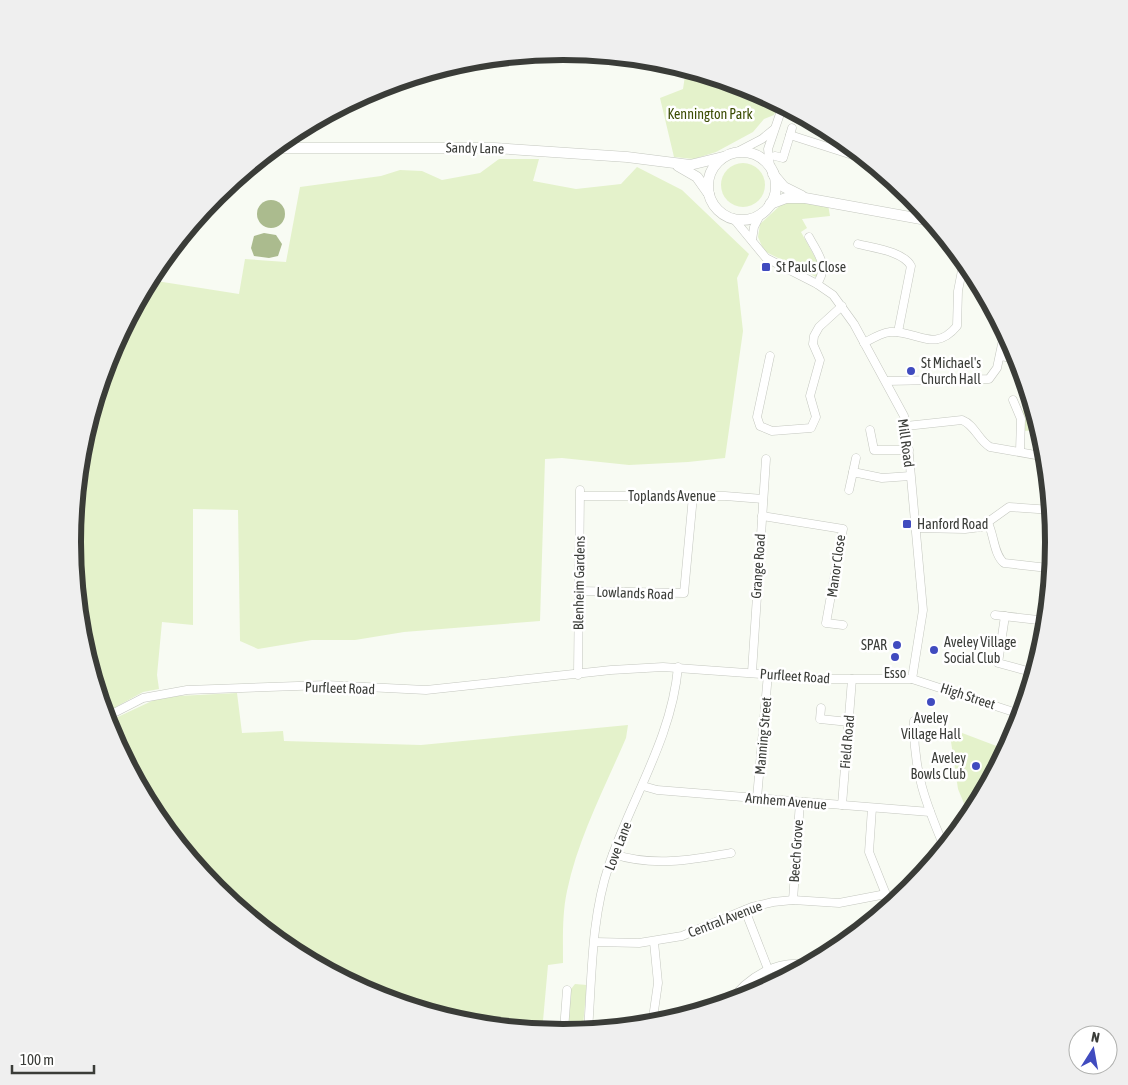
<svg xmlns="http://www.w3.org/2000/svg" width="1128" height="1085" viewBox="0 0 1128 1085" font-family="'Asap Condensed',sans-serif">
  <rect width="100%" height="100%" fill="#f8fbf3"/>
  <g fill="#e4f2cb">
    <path d="M686,69L752,89L779,103L774,115L764,119L753,132L716,152L694,159L674,157L660,98L683,89Z"/>
    <path d="M499,159H539L533,181L576,189L621,184L637,167L682,190L749,254L737,278L743,331L725,458L688,462L629,465L562,458L545,459L540,621L404,632L355,640H312L258,649L240,641L238,510L193,509V625L162,622L157,675L159,689L143,692L105,713L82,638L73,542L82,446L110,354L150,280L239,294L245,259L286,262L300,187L381,176L400,170L422,171L442,180L480,173Z"/>
    <circle cx="743" cy="185" r="22"/>
    <path d="M784,202L828,204L830,216L802,219L807,228L801,232L821,268V272L816,277L764,251L758,237L760,224Z"/>
    <path d="M1032,403L1041,430L1024,431L1023,410Z"/>
    <path d="M237,693L242,733L283,731L284,741L421,745L628,725L626,738C605,787 578,838 567,891C562,914 563,940 563,963L548,965L542,1032L468,1024L376,996L291,951L216,890L155,815L107,722L154,700L178,696Z"/>
    <path d="M949,728L1007,750L970,818L958,789Z"/>
    <path d="M575,984L587,985L583,1025L581,1028L568,1024L571,989Z"/>
  </g>
  <g fill="#abbb8e">
    <circle cx="271" cy="214" r="14"/>
    <path d="M264,233L276,235L282,244L278,256L269,258L254,256L251,248L254,236Z"/>
  </g>
  <g fill="none" stroke-linecap="round" stroke-linejoin="round">
    <g stroke="#c4c7bf" stroke-width="9">
      <g id="minor">
        <path d="M792,128L790,135L868,160"/>
        <path d="M737,152L762,139L773,130"/>
        <path d="M775,156L783,158L790,135"/>
        <path d="M770,166L768,149L783,105"/>
        <path d="M733,218L766,258L817,284L833,295L854,324L904,416L908,444L923,610L912,679"/>
        <path d="M809,237C819,256 829,265 817,284"/>
        <path d="M752,240L754,227L761,213"/>
        <path d="M858,244C873,248 903,251 911,266L898,332"/>
        <path d="M864,343C873,338 881,333 890,332C917,330 934,354 957,326L958,291L964,260"/>
        <path d="M770,356L757,417L760,426L772,431L811,428L816,417L810,396L820,360L813,344L814,336L819,327L842,306"/>
        <path d="M1000,356L1019,359"/>
        <path d="M886,381L989,379L997,368L1005,330"/>
        <path d="M1013,400L1021,419L1020,451"/>
        <path d="M906,426L962,420C975,425 978,440 990,447L1047,457"/>
        <path d="M870,430L874,450H909"/>
        <path d="M853,472L856,458"/>
        <path d="M849,490L853,472L882,478L910,476"/>
        <path d="M581,496H725L763,499"/>
        <path d="M762,516L843,529L826,623L843,625"/>
        <path d="M988,523C994,535 994,555 1004,563L1048,568"/>
        <path d="M915,528L965,529L981,527L1009,507L1052,510"/>
        <path d="M578,591L684,593L693,496"/>
        <path d="M995,615L1047,621"/>
        <path d="M1005,616L998,663L1035,673"/>
        <path d="M1043,620L1052,514"/>
        <path d="M752,672L766,459"/>
        <path d="M578,675L580,490"/>
        <path d="M821,708L820,719L849,722"/>
        <path d="M106,717L143,698L187,690L326,685L426,690L611,670L663,667L831,679H912L1023,715"/>
        <path d="M914,721C913,771 926,804 945,849"/>
        <path d="M643,786L657,790L930,812"/>
        <path d="M757,798L768,674"/>
        <path d="M842,805L852,679"/>
        <path d="M872,808L869,852L891,907"/>
        <path d="M613,854C653,867 691,860 731,853"/>
        <path d="M793,900L800,802"/>
        <path d="M745,910L768,969"/>
        <path d="M595,942L639,943L682,936L752,907L773,902L793,900L839,903L886,894"/>
        <path d="M567,990L564,1030L587,1031"/>
        <path d="M728,1004C748,976 777,959 811,965"/>
        <path d="M652,1025L658,983L654,942"/>
        <path d="M588,1031C592,976 591,918 609,865C631,799 672,738 678,667"/>
      </g>
    </g>
    <g stroke="#c4c7bf" stroke-width="11">
      <g id="major">
        <path d="M274,148H494L627,157L690,165L723,157"/>
        <circle cx="742" cy="186" r="34"/>
        <path d="M678,166L697,177L709,194"/>
        <path d="M773,174L784,187L802,196"/>
        <path d="M770,204L786,198H805L932,221"/>
      </g>
    </g>
    <use href="#minor" stroke="#fff" stroke-width="8"/>
    <use href="#major" stroke="#fff" stroke-width="10"/>
  </g>
  <g fill="#404bbf" stroke="#fff" stroke-width="2">
    <rect x="761" y="262" width="10" height="10" rx="2.5"/>
    <circle cx="911" cy="371" r="5"/>
    <rect x="902" y="519" width="10" height="10" rx="2.5"/>
    <circle cx="897" cy="645" r="5"/>
    <circle cx="934" cy="650" r="5"/>
    <circle cx="895" cy="657" r="5"/>
    <circle cx="931" cy="702" r="5"/>
    <circle cx="976" cy="766" r="5"/>
  </g>
  <g text-anchor="middle" stroke-width="5" stroke-linejoin="round" paint-order="stroke">
    <g font-size="14" fill="#3b4c03" stroke="#fff">
      <text x="710" y="119">Kennington Park</text>
    </g>
    <g font-size="14" fill="#3a3c38" stroke="#fff">
      <text transform="translate(475 148) rotate(1)" y="5">Sandy Lane</text>
      <text transform="translate(906 443) rotate(82)" y="5">Mill Road</text>
      <text x="672" y="501">Toplands Avenue</text>
      <text transform="translate(758 566) rotate(-86)" y="5">Grange Road</text>
      <text transform="translate(836 566) rotate(-82)" y="5">Manor Close</text>
      <text transform="translate(579 583) rotate(-89)" y="5">Blenheim Gardens</text>
      <text transform="translate(635 593) rotate(2)" y="5">Lowlands Road</text>
      <text transform="translate(795 676) rotate(4)" y="5">Purfleet Road</text>
      <text transform="translate(340 688) rotate(2)" y="5">Purfleet Road</text>
      <text transform="translate(968 696) rotate(18)" y="5">High Street</text>
      <text transform="translate(763 736) rotate(-85)" y="5">Manning Street</text>
      <text transform="translate(847 742) rotate(-85)" y="5">Field Road</text>
      <text transform="translate(786 801) rotate(5)" y="5">Arnhem Avenue</text>
      <text transform="translate(618 846) rotate(-69)" y="5">Love Lane</text>
      <text transform="translate(796 851) rotate(-86)" y="5">Beech Grove</text>
      <text transform="translate(725 919) rotate(-21)" y="5">Central Avenue</text>
    </g>
    <g font-size="14" fill="#3a3c38" stroke="#fff" text-anchor="start">
      <text x="776" y="272">St Pauls Close</text>
      <text x="921" y="368">St Michael's<tspan x="921" dy="16">Church Hall</tspan></text>
      <text x="917" y="529">Hanford Road</text>
      <text x="944" y="647">Aveley Village<tspan x="944" dy="16">Social Club</tspan></text>
      <text x="887" y="650" text-anchor="end">SPAR</text>
      <text x="895" y="678" text-anchor="middle">Esso</text>
      <text x="931" y="723" text-anchor="middle">Aveley<tspan x="931" dy="16">Village Hall</tspan></text>
      <text x="966" y="763" text-anchor="end">Aveley<tspan x="966" dy="16">Bowls Club</tspan></text>
    </g>
  </g>
  <path d="M0 0H1128V1085H0ZM81 542a482 482 0 1 1 964 0a482 482 0 1 1-964 0Z" fill="#efefef" fill-rule="evenodd"/>
  <path fill="none" stroke="#3a3c38" stroke-width="6" d="M81 542a482 482 0 1 1 964 0a482 482 0 1 1-964 0Z"/>
  <g transform="translate(1093 1050) rotate(11)"><circle r="24" fill="#ffffff" stroke="#b0b1af"/>
  <path d="M0-4L9 19L0 12L-9 19Z" fill="#404bbf"/>
  <text y="-8" font-size="14" font-weight="bold" text-anchor="middle" fill="#3a3c38">N</text>
  </g>
  <path d="M12 1065v8h82v-8" fill="none" stroke="#3a3c38" stroke-width="2.5"/>
  <text x="20" y="1065" font-size="15" fill="#3a3c38" stroke="#ffffff" stroke-width="4" paint-order="stroke">100 m</text>
</svg>
